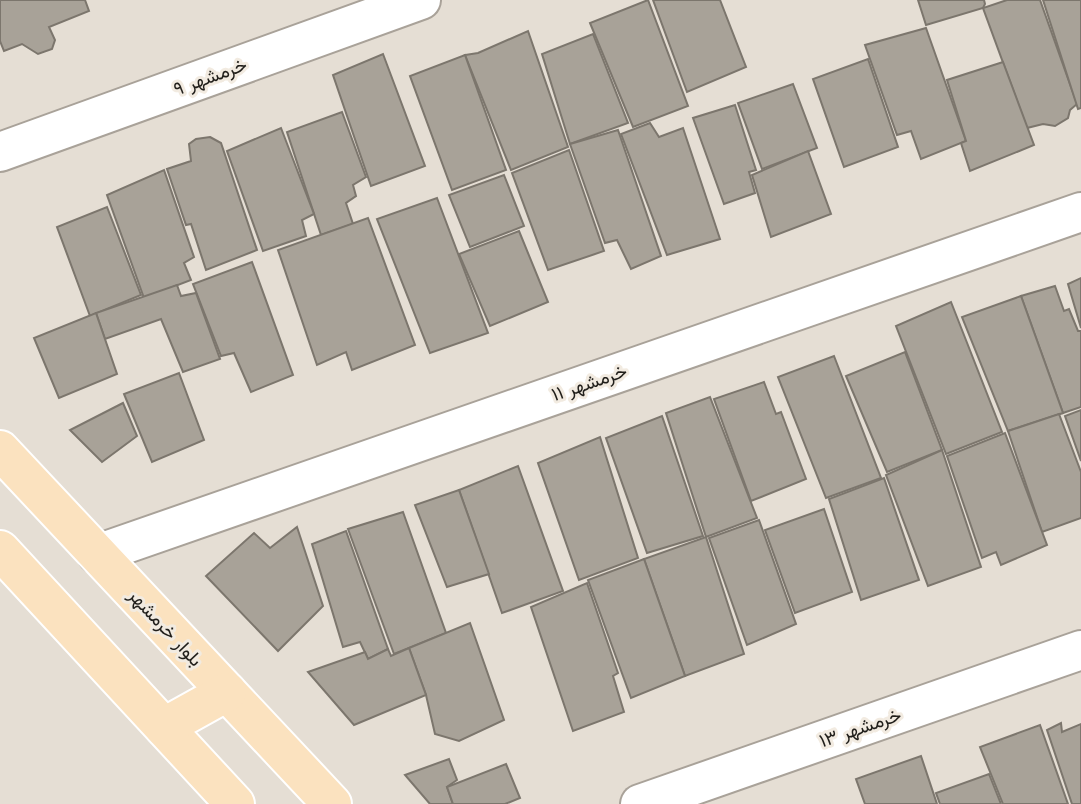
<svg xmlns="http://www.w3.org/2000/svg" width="1081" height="804" viewBox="0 0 1081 804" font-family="Jost,Vazirmatn,sans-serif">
  <rect width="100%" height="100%" fill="#e5ded4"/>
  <g fill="#a8a298" stroke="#7c766d" stroke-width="2">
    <path d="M0,0H85L89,11L49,27L55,40L52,49L38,54L22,44L4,51L0,41Z"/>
    <path d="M648,0L688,106L633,127L590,23Z"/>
    <path d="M653,0H720L746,67L687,92Z"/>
    <path d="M918,0H984L985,4L983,8L926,25Z"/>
    <path d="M1007,0H1040L1077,104L1070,110L1068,118L1055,126L1043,124L1027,128L983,8Z"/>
    <path d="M1043,0H1081V108L1078,109Z"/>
    <path d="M926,28L966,141L921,159L911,131L897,135L865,45Z"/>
    <path d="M528,31L568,147L511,170L465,55L478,53Z"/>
    <path d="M593,34L628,123L570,144L542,54Z"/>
    <path d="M383,54L425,166L371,186L333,75Z"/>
    <path d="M465,55L506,170L452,190L410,76Z"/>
    <path d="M868,59L898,147L844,167L813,79Z"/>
    <path d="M1003,62L1034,145L970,171L961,143L966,141L947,80Z"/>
    <path d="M793,84L817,148L762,169L738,103Z"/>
    <path d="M735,105L756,170L749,172L755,193L724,204L693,118Z"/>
    <path d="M342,112L366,177L353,185L356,196L346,203L353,224L321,235L287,132Z"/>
    <path d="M650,123L659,137L683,128L720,239L667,255L621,134Z"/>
    <path d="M281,128L314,214L302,220L306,236L263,251L227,151Z"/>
    <path d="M618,130L661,256L631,269L617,240L605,243L570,144Z"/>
    <path d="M210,137L221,143L257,250L206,270L191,224L186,225L167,169L191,161L189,144L196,139Z"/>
    <path d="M569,150L604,251L548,270L512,173Z"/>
    <path d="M808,151L831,214L771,237L752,175Z"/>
    <path d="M164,170L194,257L184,263L191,280L144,298L107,195Z"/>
    <path d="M504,175L524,226L470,247L449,195Z"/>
    <path d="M437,198L488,333L430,353L377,219Z"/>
    <path d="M107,207L141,295L90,316L57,227Z"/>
    <path d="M368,218L415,345L352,370L346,352L317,365L278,250Z"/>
    <path d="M519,231L548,302L490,326L459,254Z"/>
    <path d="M252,262L293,375L251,392L234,353L221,356L193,284Z"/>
    <path d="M1081,278V328L1068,284Z"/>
    <path d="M177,285L181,296L196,293L220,359L183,372L161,319L105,339L96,313Z"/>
    <path d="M1055,286L1064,311L1069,309L1078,331H1081V407L1063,413L1021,296Z"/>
    <path d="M1021,296L1063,413L1008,431L962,317Z"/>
    <path d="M951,302L1002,432L946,454L896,326Z"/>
    <path d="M96,313L117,374L59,398L34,338Z"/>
    <path d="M905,352L942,450L887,472L846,376Z"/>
    <path d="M834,356L881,478L826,498L778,377Z"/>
    <path d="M179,373L204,440L152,462L124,394Z"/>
    <path d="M764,382L776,414L781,412L806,479L751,501L714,399Z"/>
    <path d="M710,397L757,518L706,537L666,413Z"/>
    <path d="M123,403L137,436L102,462L70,430Z"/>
    <path d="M1081,410V461L1065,416Z"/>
    <path d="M1059,414L1081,472V518L1042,532L1008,431Z"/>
    <path d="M662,416L703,536L647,553L606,438Z"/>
    <path d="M1005,433L1047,545L1001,565L996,552L982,558L947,456Z"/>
    <path d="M600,437L638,558L579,580L538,463Z"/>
    <path d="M942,450L981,567L928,586L886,475Z"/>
    <path d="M518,466L563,591L502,613L459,490Z"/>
    <path d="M884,478L919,580L861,600L829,499Z"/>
    <path d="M459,490L489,574L447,587L415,505Z"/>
    <path d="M824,509L852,592L795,613L765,530Z"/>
    <path d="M403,512L446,633L394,654L348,529Z"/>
    <path d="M759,520L796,624L747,645L709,538Z"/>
    <path d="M297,527L323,606L278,651L206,576L254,533L270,548Z"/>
    <path d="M346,531L388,649L368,659L360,642L343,647L312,544Z"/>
    <path d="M706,537L744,654L685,676L644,559Z"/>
    <path d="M644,559L685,676L631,698L588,580Z"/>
    <path d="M587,583L618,673L613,676L624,712L573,731L531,607Z"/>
    <path d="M470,623L504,720L459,741L435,734L426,695L409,648Z"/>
    <path d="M409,648L426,695L354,725L308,672L365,652L368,659L388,649L391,656Z"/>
    <path d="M1061,723L1062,732L1081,724V804H1072L1047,730Z"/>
    <path d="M1040,725L1068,804H1003L980,747Z"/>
    <path d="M921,756L937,804H865L856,779Z"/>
    <path d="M449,759L457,780L447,787L453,804H430L405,775Z"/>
    <path d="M506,764L520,798L505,804H453L447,787Z"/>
    <path d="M989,774L1001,804H940L936,793Z"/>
  </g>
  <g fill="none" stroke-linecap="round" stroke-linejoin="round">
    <g stroke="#a9a299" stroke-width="42">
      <g id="minor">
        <path d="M0,152L421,0"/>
        <path d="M97,554L1081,212"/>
        <path d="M640,804L1081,650"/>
      </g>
    </g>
    <g stroke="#fff" stroke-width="42">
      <g id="major">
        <path d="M0,450L332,804"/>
        <path d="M0,550L235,804"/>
        <path d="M164,727L227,692"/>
      </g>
    </g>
    <use href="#minor" stroke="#fff" stroke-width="38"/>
    <use href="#major" stroke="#fbe2bf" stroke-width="38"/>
  </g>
  <g text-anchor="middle" stroke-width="6" stroke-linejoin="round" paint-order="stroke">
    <g font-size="19" fill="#211f1b" stroke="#f2ebe1">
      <text transform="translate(210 76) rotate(-20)" y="7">خرمشهر ۹</text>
      <text transform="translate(589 382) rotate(-19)" y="7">خرمشهر ۱۱</text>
      <text transform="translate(166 627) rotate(47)" y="7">بلوار خرمشهر</text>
      <text transform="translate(860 727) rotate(-19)" y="7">خرمشهر ۱۳</text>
    </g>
  </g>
</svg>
